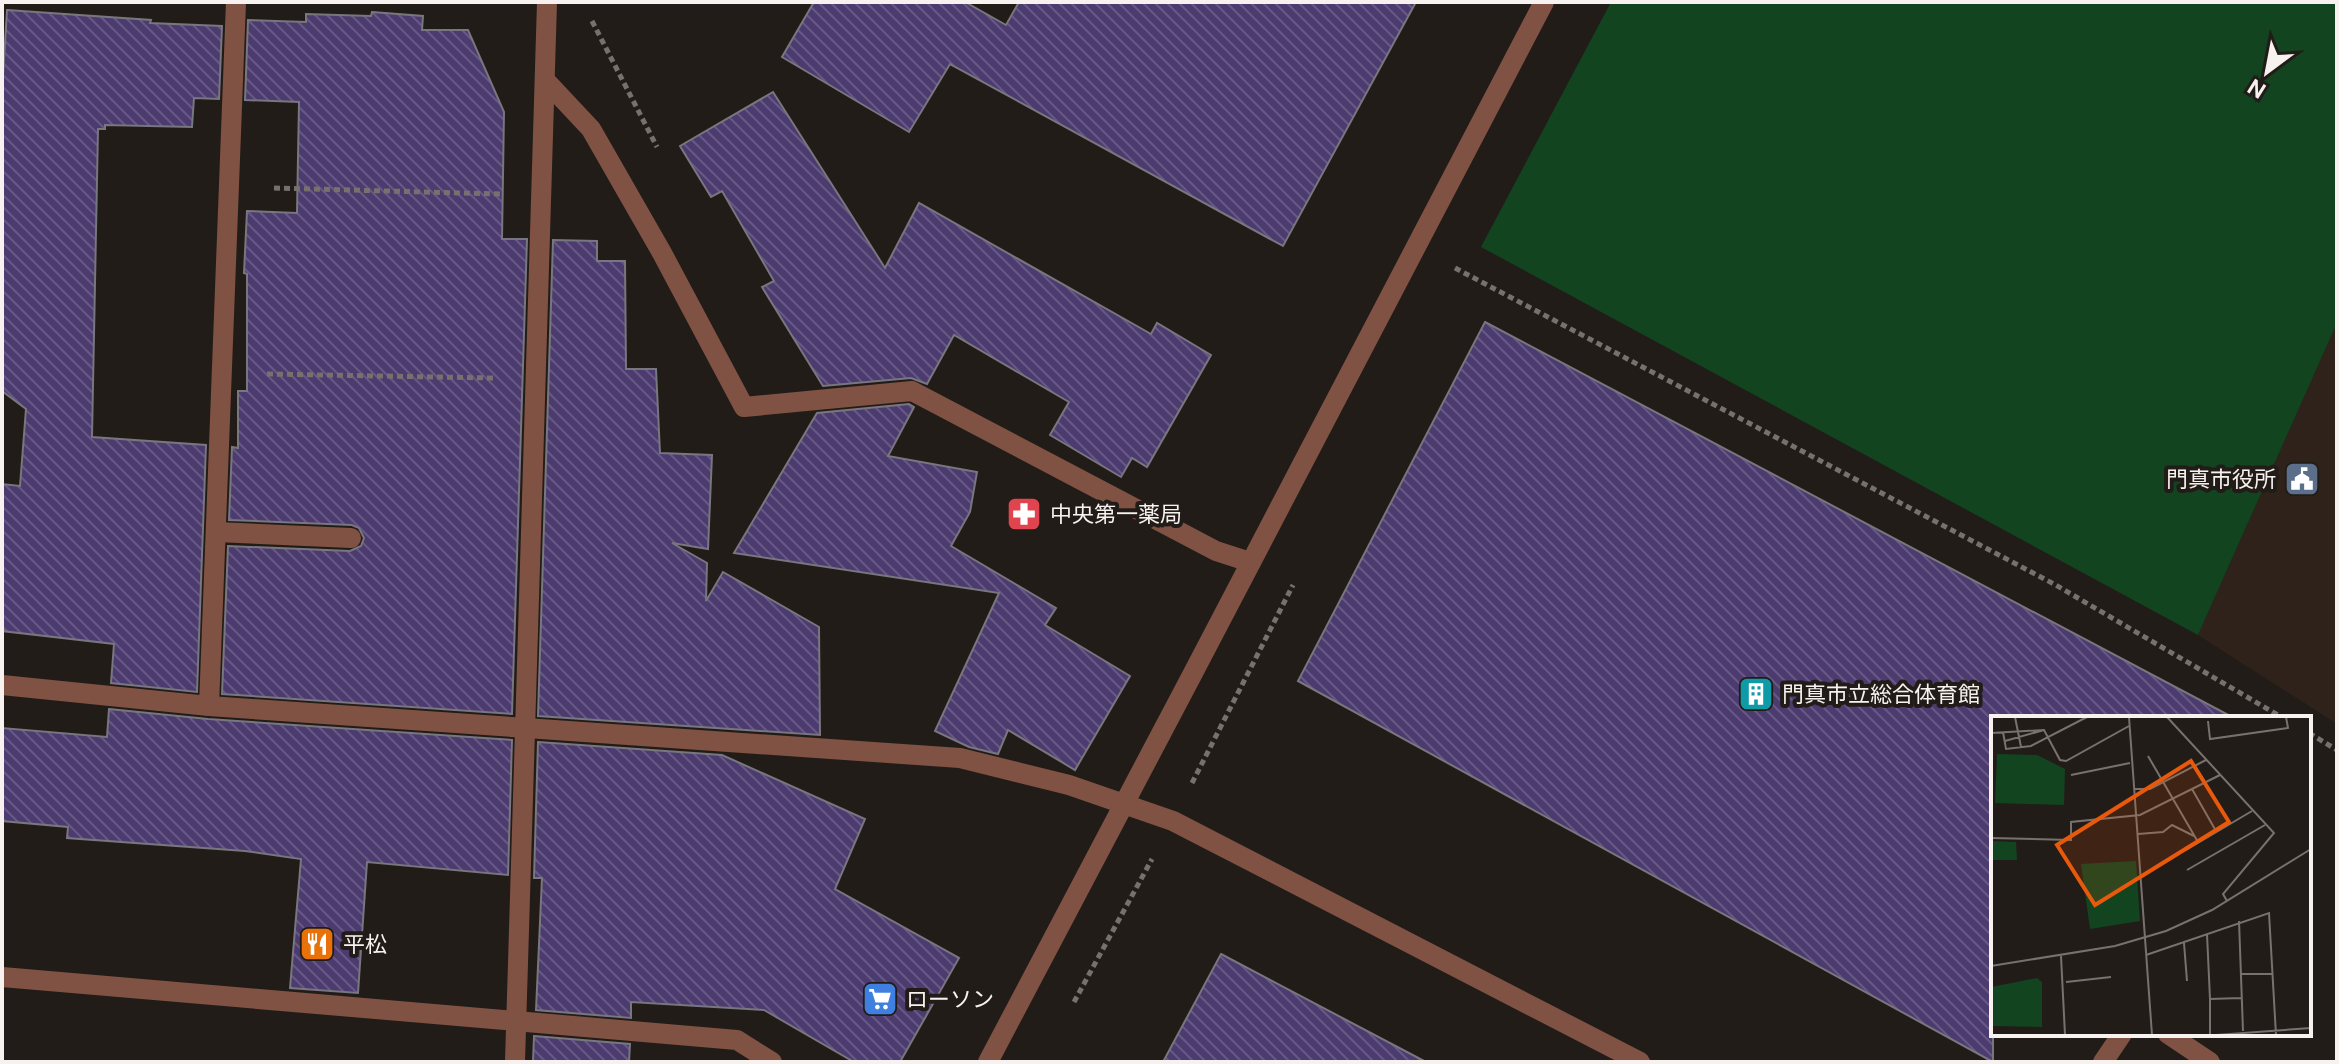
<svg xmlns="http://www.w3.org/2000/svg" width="2339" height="1064" viewBox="0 0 2339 1064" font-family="'DM Sans','Noto Sans JP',sans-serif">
  <defs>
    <pattern id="building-back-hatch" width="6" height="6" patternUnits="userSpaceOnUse" patternTransform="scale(2)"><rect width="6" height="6" fill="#4c3b6f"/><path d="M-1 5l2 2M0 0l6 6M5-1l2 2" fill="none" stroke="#675884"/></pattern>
  </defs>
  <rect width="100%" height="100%" fill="#221c18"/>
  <path fill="#2e221a" d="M2337,323V724L2198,635Z"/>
  <path fill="#124420" d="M1611,2H2337V323L2198,635L1481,247Z"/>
  <g fill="url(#building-back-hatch)" stroke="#78767e" stroke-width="2">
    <path d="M814,2H965L1006,25L1019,2H1416L1283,246L950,64L909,132L782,57Z"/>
    <path d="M7,10L151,20L150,23L222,26L219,99L194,98L192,127L105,125V129H98L92,437L206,445L197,692L111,683L114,644L2,631V484L20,486L26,409L2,391V92Z"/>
    <path d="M372,12L423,16L422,30H468L504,112L502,239H527L512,714L222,694L228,546L350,551L361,546L364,538L359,528L352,525L229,520L232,447L238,448V391H247V274L244,273L247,211L297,213L299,102L245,100L248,20L306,22V14L371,16Z"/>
    <path d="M773,92L885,268L919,203L1151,334L1157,323L1211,355L1147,467L1132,458L1121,477L1050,435L1069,402L954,335L927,384L911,378L823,386L762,287L774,281L722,191L711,197L680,146Z"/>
    <path d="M553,240L597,241V261H625L626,369H656L660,453L712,455L708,549L672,543L707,563L706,601L723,572L819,627L820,735L538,716Z"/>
    <path d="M1485,322L2234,718H1993V1062L1298,681Z"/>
    <path d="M909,404L914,407L888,456L977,472L970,512L951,546L1056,608L1045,625L1130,676L1075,770L1008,730L998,754L969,747L935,731L999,593L734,553L817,413Z"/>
    <path d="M109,709L208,719L512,740L508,875L367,862L358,993L290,988L301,859L245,851L67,838L68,827L2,821V728L107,737Z"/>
    <path d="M538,742L722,755L865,819L835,889L959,958L900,1062H854L764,1010L631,1002V1018L536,1010L542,878H534Z"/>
    <path d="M1221,954L1426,1062H1163Z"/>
    <path d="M534,1036L630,1044L629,1062H533Z"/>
  </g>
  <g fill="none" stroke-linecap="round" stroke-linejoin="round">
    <g stroke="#77716e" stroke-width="5" stroke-dasharray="6 4" stroke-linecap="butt">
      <path d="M592,21L657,147"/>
      <path d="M274,188L500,194"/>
      <path d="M1455,268L2054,584L2283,718"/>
      <path d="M267,374L493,378"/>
      <path d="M2309,733L2337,750"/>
      <path d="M1192,783L1293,585"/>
      <path d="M1074,1002L1152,859"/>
    </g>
    <g stroke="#805244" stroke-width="20">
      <path d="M545,80L591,129L662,253L744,407L912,391L1216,551L1250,562"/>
      <path d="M216,532L351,538"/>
      <path d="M2,685L209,706L960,758L1069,785L1173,821L1640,1062"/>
      <path d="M209,706L236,2"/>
      <path d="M2,977L737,1040L772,1062"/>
      <path d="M2168,1034L2210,1062"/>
      <path d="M515,1062L547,2"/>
      <path d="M988,1062C1176,710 1357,355 1544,2"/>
      <path d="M2103,1062L2122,1034"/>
    </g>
  </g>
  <defs>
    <g id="civic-square" transform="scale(1.8)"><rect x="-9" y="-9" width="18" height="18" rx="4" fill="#5c6f8a" stroke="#221c18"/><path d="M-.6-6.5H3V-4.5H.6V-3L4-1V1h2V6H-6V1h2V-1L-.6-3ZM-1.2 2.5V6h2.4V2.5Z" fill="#fff"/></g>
    <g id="pharmacy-square" transform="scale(1.8)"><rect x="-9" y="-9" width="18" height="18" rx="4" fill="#e0444e" stroke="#221c18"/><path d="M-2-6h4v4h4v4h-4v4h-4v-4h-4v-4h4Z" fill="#fff"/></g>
    <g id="building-square" transform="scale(1.8)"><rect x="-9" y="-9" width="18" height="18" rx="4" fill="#0f9aa8" stroke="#221c18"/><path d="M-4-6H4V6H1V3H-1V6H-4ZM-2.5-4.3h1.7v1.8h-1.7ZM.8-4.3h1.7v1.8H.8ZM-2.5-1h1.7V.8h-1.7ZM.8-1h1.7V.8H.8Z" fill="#fff"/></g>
    <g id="restaurant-square" transform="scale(1.8)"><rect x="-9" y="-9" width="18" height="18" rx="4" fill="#e8710a" stroke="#221c18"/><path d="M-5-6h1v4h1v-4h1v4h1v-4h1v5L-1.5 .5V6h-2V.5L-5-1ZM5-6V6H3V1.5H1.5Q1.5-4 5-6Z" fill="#fff"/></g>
    <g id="supermarket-square" transform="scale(1.8)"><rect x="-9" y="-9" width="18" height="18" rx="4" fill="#3f7fe0" stroke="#221c18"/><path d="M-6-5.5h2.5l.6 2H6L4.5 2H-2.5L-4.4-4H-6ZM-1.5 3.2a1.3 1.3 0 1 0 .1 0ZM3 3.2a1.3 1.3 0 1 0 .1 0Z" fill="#fff"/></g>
  </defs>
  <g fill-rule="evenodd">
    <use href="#civic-square" x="2302" y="479"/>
    <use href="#pharmacy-square" x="1024" y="514"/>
    <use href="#building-square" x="1756" y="694"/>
    <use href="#restaurant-square" x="317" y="944"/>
    <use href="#supermarket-square" x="880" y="999"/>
  </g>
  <g text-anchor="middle" stroke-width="8" stroke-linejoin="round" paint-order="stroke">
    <g font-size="22" fill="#f7f2ef" stroke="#221c18" text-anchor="start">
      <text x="2276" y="487" text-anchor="end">門真市役所</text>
      <text x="1050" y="522">中央第一薬局</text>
      <text x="1782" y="702">門真市立総合体育館</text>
      <text x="343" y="952">平松</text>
      <text x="906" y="1007">ローソン</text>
    </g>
  </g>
  <g transform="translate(1991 716)">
    <rect width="320" height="320" fill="#221c18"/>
    <path d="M0,125L25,126L26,144H0Z" fill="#124420"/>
    <path d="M6,38L46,39L74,53L73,89L4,87ZM145,145L149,205L99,213L90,148ZM46,262L51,266V311L0,310V271Z" fill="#124420"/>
    <path fill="none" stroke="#77726e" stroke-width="2" d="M24,1L30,31M138,1L161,319M176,1L283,117L232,178L236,185M217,5L219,23L297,12L295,1M12,16L15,33L40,30L96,1M0,17L53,14L69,44L75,45L138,10M14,25L53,14M157,40L207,126M80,59L139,47M143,73H159L215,44M201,73L225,115M147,118L172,116L181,109L203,120M0,122L80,124V106L149,99L229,59M195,134L261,95M196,154L274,109M248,205L252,315M216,218L219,283L250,282M193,227L196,265M155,239L278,197L285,319M70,240L74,319M0,250L124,230L175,215L221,194L320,133M250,258H282M75,266L120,261M219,283V319M225,319L320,312"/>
    <path fill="#e8590c" fill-opacity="0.15" stroke="#e8590c" stroke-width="4" d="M200,45L238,106L104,189L66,129Z"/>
    <rect width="320" height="320" fill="none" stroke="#f7f2ef" stroke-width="4"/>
  </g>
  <rect width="2339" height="1064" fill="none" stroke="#f7f2ef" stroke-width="8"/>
  <g transform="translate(2267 72) rotate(212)" stroke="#221c18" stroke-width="6" paint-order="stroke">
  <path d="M0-6L14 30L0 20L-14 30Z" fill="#f7f2ef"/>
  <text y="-12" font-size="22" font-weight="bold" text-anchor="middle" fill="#f7f2ef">N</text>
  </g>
</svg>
